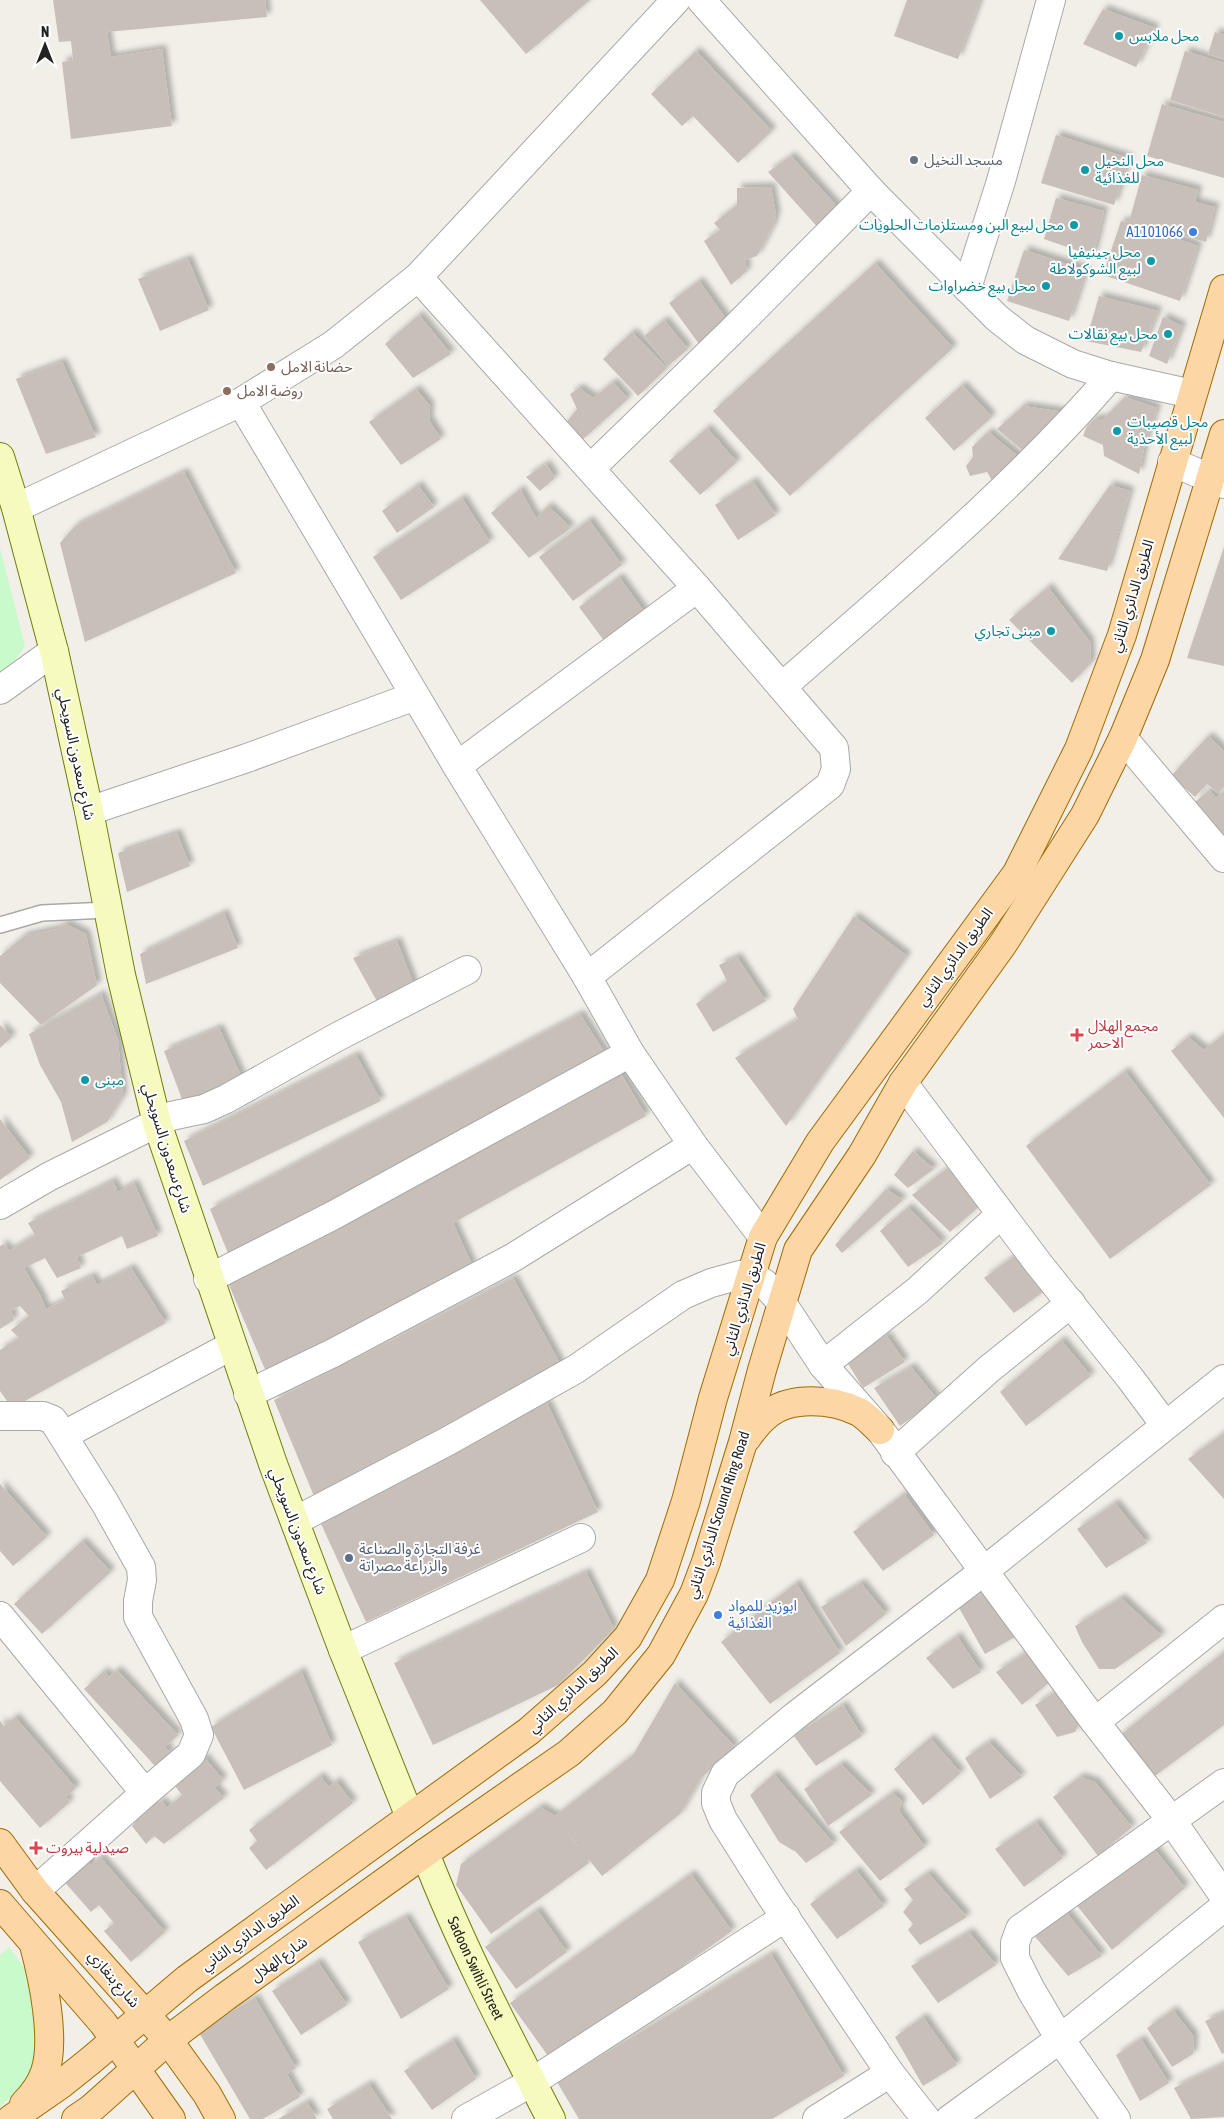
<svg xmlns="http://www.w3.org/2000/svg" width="1224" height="2119" viewBox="0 0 1224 2119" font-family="'Asap Condensed','Noto Sans Arabic',sans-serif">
  <defs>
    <filter id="shadow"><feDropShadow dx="4.5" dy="-4.5" stdDeviation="2.5" flood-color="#0004"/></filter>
  </defs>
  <rect width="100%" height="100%" fill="#f2efe9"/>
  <g fill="#c8facc">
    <path d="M0,548L25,646L0,681Z"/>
    <path d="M9,1947L33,1979L42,2025L36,2059L21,2087L0,2107V1955Z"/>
  </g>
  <g fill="#c7bfb8" filter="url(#shadow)">
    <path d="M53,0H265L267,17L107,32L111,57L162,49L172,126L71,139L62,62L73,60L71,41L59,42Z"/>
    <path d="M480,0H590L526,54Z"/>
    <path d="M907,0H980L958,59L894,36Z"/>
    <path d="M1103,9L1155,28L1136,67L1083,44Z"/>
    <path d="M1215,32L1224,35V59L1208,54Z"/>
    <path d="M696,51L772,131L738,163L693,116L682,126L651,94Z"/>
    <path d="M1185,51L1224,63V117L1170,100Z"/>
    <path d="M1162,104L1224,122V178L1147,156Z"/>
    <path d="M1056,135L1129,158L1114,205L1041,183Z"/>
    <path d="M791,156L843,213L821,231L768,172Z"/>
    <path d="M1142,175L1198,190L1195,202L1215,207L1206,242L1134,223L1198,246L1180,301L1103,275L1121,221L1129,222Z"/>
    <path d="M771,187L776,215L773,226L757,256L745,260L747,271L731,285L704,241L720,230L714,223L737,205V188Z"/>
    <path d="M1056,198L1104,211L1093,256L1044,239Z"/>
    <path d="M1024,250L1086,270L1069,321L1007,301Z"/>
    <path d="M188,259L209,310L160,331L138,279Z"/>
    <path d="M875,263L953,348L790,496L713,411Z"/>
    <path d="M699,281L732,327L702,348L669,303Z"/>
    <path d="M1099,296L1158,311L1141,352L1086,341Z"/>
    <path d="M419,315L451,354L413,378L385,344Z"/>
    <path d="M1163,317L1182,326L1167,364L1149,356Z"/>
    <path d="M664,320L688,349L668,366L644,336Z"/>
    <path d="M632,332L667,368L638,396L603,359Z"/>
    <path d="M62,362L96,437L46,454L16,379Z"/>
    <path d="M613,382L628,399L581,441L564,425L577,409L570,394L579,388L593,398Z"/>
    <path d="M962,385L992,417L954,451L925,418Z"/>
    <path d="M416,389L430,406L429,420L441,439L401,465L369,422Z"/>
    <path d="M1125,397L1157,408L1145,443L1139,474L1104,456L1103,445L1083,436L1087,426L1094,419H1103Z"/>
    <path d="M1023,406L1071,413L1028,455L997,429Z"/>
    <path d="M707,428L737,462L700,495L669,461Z"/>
    <path d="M988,432L1023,460L997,489L987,472L970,476L966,466L973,457L972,447Z"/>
    <path d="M546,464L555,478L540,491L526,477Z"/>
    <path d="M184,472L236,573L85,642L60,543L75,526Z"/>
    <path d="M753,481L776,515L738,540L715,505Z"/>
    <path d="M418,485L434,507L397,533L382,511Z"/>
    <path d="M1110,485L1130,491L1107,571L1058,559Z"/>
    <path d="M520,489L536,518L548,506L571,528L529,558L491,513Z"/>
    <path d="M462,498L490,542L401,600L373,557Z"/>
    <path d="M589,520L622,565L573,601L539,557Z"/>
    <path d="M1224,547V666L1187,658Z"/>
    <path d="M619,577L645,613L605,642L579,607Z"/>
    <path d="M1048,587L1090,642L1091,663L1072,683L1009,620Z"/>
    <path d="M1208,736L1224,751V787L1218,793L1207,784L1195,797L1171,776Z"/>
    <path d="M1209,790L1216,798L1224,791V836L1195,802Z"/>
    <path d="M177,833L190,866L127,892L118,853Z"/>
    <path d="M224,913L238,948L146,984L140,954Z"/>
    <path d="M854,916L907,956L786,1126L735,1058L798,1019L793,1009Z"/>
    <path d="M66,924L86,934L97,985L41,1025L0,983V956L24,936L57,929Z"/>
    <path d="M397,941L415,988L379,1005L353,958Z"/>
    <path d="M737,957L766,1001L713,1032L696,1004L727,981L719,965Z"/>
    <path d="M101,994L118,1040L123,1096L107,1122L72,1142L61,1102L40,1065L29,1034Z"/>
    <path d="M580,1014L608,1058L230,1258L210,1209Z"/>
    <path d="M0,1025L12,1037L0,1048Z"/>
    <path d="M219,1028L243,1080L186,1110L164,1051Z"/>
    <path d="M1224,1034V1118L1171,1051L1188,1037L1204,1050Z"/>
    <path d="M356,1055L381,1101L203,1186L184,1141Z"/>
    <path d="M616,1065L646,1116L453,1223L473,1267L267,1374L226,1278Z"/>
    <path d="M1125,1071L1211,1185L1110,1259L1026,1146Z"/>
    <path d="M0,1119L30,1158L0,1180Z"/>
    <path d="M913,1151L934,1169L908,1188L894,1175Z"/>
    <path d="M953,1164L983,1203L950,1232L912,1195Z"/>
    <path d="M113,1181L118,1192L134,1183L158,1236L127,1249L122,1236L77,1257L81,1268L57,1278L45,1258L24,1268L40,1295L46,1309L65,1300L61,1291L92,1276L97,1285L131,1268L166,1323L12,1408L0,1391V1350L19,1338L11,1330L29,1316L20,1306L11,1310L14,1320L0,1329V1246L4,1244L9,1251L35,1235L28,1223Z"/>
    <path d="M886,1189L903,1200L842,1253L835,1245Z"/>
    <path d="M908,1207L943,1243L908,1267L880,1231Z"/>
    <path d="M1017,1254L1046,1290L1014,1313L984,1278Z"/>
    <path d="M513,1278L564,1371L316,1501L274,1400Z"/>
    <path d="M886,1335L905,1362L863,1388L847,1362Z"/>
    <path d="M1061,1340L1091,1376L1026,1426L1000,1392Z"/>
    <path d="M911,1367L937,1399L900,1426L874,1388Z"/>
    <path d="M547,1403L598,1512L366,1622L317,1515Z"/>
    <path d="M1224,1433V1499L1188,1459Z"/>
    <path d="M0,1484L47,1537L13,1566L0,1551Z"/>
    <path d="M904,1494L934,1535L883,1571L853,1532Z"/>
    <path d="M1115,1503L1147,1543L1106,1568L1077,1529Z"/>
    <path d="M82,1541L111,1572L42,1634L14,1604Z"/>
    <path d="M586,1572L614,1629L558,1685L433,1745L394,1663Z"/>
    <path d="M796,1583L840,1653L770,1704L721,1642Z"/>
    <path d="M861,1583L886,1614L846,1646L821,1607Z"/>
    <path d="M989,1590L1015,1637L985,1654L958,1606Z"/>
    <path d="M1121,1598L1162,1636L1115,1669H1099L1082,1642L1075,1626Z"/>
    <path d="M957,1636L981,1672L953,1689L926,1658Z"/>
    <path d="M1027,1652L1050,1682L1022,1705L996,1672Z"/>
    <path d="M1224,1652V1725L1152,1778L1118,1737Z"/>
    <path d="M117,1670L178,1735L165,1747L171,1753L156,1767L84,1689L104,1671L109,1677Z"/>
    <path d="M301,1671L332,1745L244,1790L211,1727Z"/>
    <path d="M675,1683L735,1747L700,1779L680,1814L602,1876L563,1827L589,1863L491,1934L456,1885L461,1864L540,1807L555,1816L633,1755Z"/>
    <path d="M1057,1691L1081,1721L1075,1732L1057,1737L1035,1705Z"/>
    <path d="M843,1705L862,1736L816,1766L793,1735Z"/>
    <path d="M15,1717L76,1788L66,1797L70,1802L40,1828L0,1781V1721L4,1726Z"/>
    <path d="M930,1738L961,1773L923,1805L894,1769Z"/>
    <path d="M989,1742L1022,1777L990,1799L965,1758Z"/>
    <path d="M204,1757L223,1780L215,1788L224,1798L164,1844L154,1836L146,1844L132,1826L136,1821L133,1817L150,1803L154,1807L161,1800L167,1808L182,1795L172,1782Z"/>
    <path d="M841,1764L872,1795L828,1826L804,1789Z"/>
    <path d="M774,1774L834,1844L806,1863L796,1852L779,1842L750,1795Z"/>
    <path d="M320,1776L329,1787L336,1781L353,1803L266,1870L249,1848L257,1841L249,1830Z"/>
    <path d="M1080,1777L1095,1782L1132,1827L1098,1856L1053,1797Z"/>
    <path d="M892,1793L902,1801L899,1811L925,1847L880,1881L839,1832Z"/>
    <path d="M1036,1822L1063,1858L1024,1887L995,1849Z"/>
    <path d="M1152,1846L1185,1888L1112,1950L1075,1903Z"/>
    <path d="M84,1857L91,1865L100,1857L165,1932L131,1962L104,1931L114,1923L99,1905L91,1912L61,1878Z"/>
    <path d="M856,1870L884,1906L837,1939L810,1904Z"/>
    <path d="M928,1873L967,1917L920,1945L908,1930L913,1924L903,1912L913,1900L904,1889Z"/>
    <path d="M691,1874L732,1931L551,2060L510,2003Z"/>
    <path d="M537,1910L567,1952L516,1989L485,1947Z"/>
    <path d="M1066,1912L1102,1956L1068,1976L1032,1933Z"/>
    <path d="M406,1917L449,1989L401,2019L358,1942Z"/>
    <path d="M969,1932L996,1965L938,2003L911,1966Z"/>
    <path d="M771,1954L844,2076L772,2119H579L557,2082Z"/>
    <path d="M318,1962L347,2005L301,2035L272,1991Z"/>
    <path d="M255,1998L296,2068L287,2074L300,2097L263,2119H250L198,2031Z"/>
    <path d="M1173,2010L1194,2037L1193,2054L1172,2067L1147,2028Z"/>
    <path d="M1224,2013V2053L1222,2054L1205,2021Z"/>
    <path d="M923,2017L957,2065L923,2086L895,2037Z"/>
    <path d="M1141,2039L1169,2083L1140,2101L1116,2055Z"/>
    <path d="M453,2040L476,2079L432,2110L404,2071Z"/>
    <path d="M1224,2064V2117L1191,2119L1174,2088Z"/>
    <path d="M369,2084L392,2119H333L327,2109Z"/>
    <path d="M307,2102L317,2119H278Z"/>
  </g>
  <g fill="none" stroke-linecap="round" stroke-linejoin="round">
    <g stroke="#a9a9a9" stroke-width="18">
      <path id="lane" d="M0,925L42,913L108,910"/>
    </g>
    <g stroke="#a9a9a9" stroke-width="30">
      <g id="street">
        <path d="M701,0L871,191L997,318L1025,340L1073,364L1111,376L1192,394"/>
        <path d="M418,277L697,588L834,748L836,769L830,785L587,977"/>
        <path d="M967,288L1001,181L1051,0"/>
        <path d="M241,402L457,766L587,977L630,1053L693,1145L763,1237"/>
        <path d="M1172,462L1224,484"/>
        <path d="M591,468L731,332L871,191"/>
        <path d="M16,508L241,402L333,345L418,277L676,0"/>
        <path d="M782,687C894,588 1014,489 1111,376"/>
        <path d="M0,690L54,651"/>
        <path d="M1123,738L1224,858"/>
        <path d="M457,766L697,588"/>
        <path d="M89,811L247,758L415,696"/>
        <path d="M903,1083L1038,1263L1130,1378L1165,1425"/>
        <path d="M0,1205L50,1176L157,1123L171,1116L204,1109L226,1099L337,1037L467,970"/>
        <path d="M208,1279L332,1216L630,1053"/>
        <path d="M823,1365L917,1291L1001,1214"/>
        <path d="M248,1394L333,1353L514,1257L693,1145"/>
        <path d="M0,1416H43L53,1420L105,1503L141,1567L142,1580L138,1601V1617L194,1719L199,1735L191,1754L145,1793"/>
        <path d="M64,1435L231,1346"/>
        <path d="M895,1453L989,1369L1071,1303"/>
        <path d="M295,1521L448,1441L576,1369L683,1295L711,1283L740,1275L751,1274L765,1284L782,1303L823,1365L880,1430L1095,1722L1172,1821L1224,1896"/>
        <path d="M0,1616L145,1793L35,1891"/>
        <path d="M343,1650L581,1538"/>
        <path d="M1095,1722L1224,1619"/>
        <path d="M466,2119L532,2082L786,1917"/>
        <path d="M817,2119L890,2073"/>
        <path d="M926,2119L890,2073L771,1896L723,1820L716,1803V1793L725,1774L795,1716L984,1571L1224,1379"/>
        <path d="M950,2119L1060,2039L1224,1907"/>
        <path d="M1116,2119L1060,2039L1031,1990L1015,1958V1943L1020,1929L1224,1783"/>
      </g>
    </g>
    <g stroke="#707d05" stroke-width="30">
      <g id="secondary">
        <path d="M0,457L16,508L54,651L89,811L121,975L157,1123L273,1464L343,1650L410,1817"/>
        <path id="s1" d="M425,1853C460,1944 506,2032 551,2119"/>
      </g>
    </g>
    <g stroke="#a06b00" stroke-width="30">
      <g id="primary">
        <path d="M746,1439C752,1431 758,1422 766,1416C789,1395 833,1399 859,1412C866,1416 873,1424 880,1430"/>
        <path d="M0,1843L35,1891L168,2040L207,2094L221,2119"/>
        <path d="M0,1904L103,2023L171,2119"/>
        <path d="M24,2104C33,2095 41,2084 45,2072C56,2040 43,1978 34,1945"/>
        <path d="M11,2119L60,2085L90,2061L187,1979L529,1731L595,1673L628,1637L660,1580L686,1501L713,1398L763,1237L820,1142L1017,873L1079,749L1122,635L1224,289"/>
        <path d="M76,2119L92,2108L168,2040L225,1997L425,1853L569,1753L615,1712L661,1655L694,1594L706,1562L743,1442L762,1370L798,1250L862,1155L903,1083L1003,944L1085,815L1123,738L1155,660L1224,434"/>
      </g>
    </g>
    <use href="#lane" stroke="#fff" stroke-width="15"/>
    <use href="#street" stroke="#fff" stroke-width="28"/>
    <use href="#secondary" stroke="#f7fabf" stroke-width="28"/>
    <use href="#primary" stroke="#fcd6a4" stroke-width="28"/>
  </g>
  <g fill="#0f9aa8" stroke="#fff" stroke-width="2">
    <circle cx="1119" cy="36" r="5"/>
    <circle cx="1085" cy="170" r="5"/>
    <circle cx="1074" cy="225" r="5"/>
    <circle cx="1151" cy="261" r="5"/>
    <circle cx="1046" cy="286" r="5"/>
    <circle cx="1168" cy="334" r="5"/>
    <circle cx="1117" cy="431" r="5"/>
    <circle cx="1051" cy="631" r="5"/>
    <circle cx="85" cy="1080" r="5"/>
  </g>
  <circle fill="#6b7280" stroke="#fff" stroke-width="2" cx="914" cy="160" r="5"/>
  <g fill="#3f7fe0" stroke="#fff" stroke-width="2">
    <circle cx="1193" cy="232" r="5"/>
    <circle cx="718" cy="1615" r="5"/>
  </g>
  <g fill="#8d6e63" stroke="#fff" stroke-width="2">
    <circle cx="271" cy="367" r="5"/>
    <circle cx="227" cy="391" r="5"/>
  </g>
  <g fill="#e0444e" stroke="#fff" stroke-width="2">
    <path d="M1074.5 1027.5h5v5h5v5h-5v5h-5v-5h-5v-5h5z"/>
    <path d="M33.5 1840.5h5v5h5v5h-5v5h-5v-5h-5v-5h5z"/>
  </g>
  <circle fill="#5c6f8a" stroke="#fff" stroke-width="2" cx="349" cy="1558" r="5"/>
  <g text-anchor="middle" stroke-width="4" stroke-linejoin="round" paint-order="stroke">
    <g font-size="15" fill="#0d838f" stroke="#fff" text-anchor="end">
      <text x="1129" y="41" text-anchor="start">محل ملابس</text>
      <text x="1095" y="166" text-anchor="start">محل النخيل<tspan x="1095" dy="17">للغذائية</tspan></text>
      <text x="1064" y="230">محل لبيع البن ومستلزمات الحلويات</text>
      <text x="1141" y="257">محل جينيفيا<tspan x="1141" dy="17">لبيع الشوكولاطة</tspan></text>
      <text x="1036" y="291">محل بيع خضراوات</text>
      <text x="1158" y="339">محل بيع نقالات</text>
      <text x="1127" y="427" text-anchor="start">محل قصيبات<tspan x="1127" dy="17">لبيع الأحذية</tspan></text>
      <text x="1041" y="636">مبنى تجاري</text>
      <text x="95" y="1085" text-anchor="start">مبنى</text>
    </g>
    <g font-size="15" fill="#5b616d" stroke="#fff" text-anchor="start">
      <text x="924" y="165">مسجد النخيل</text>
    </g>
    <g font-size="15" fill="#366cbe" stroke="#fff" text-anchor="end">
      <text x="1183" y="237">A1101066</text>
      <text x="728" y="1611" text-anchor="start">ابوزيد للمواد<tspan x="728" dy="17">الغذائية</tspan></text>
    </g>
    <g font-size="15" fill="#785e54" stroke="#fff" text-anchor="start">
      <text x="281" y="372">حضانة الامل</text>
      <text x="237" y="396">روضة الامل</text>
    </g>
    <g font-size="15" fill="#222" stroke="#fff">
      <text transform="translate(1132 596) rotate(-73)" y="5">الطريق الدائري الثاني</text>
      <text transform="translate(76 754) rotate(78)" y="5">شارع سعدون السويحلي</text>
      <text transform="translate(955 957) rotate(-54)" y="5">الطريق الدائري الثاني</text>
      <text transform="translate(167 1148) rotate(73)" y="5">شارع سعدون السويحلي</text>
      <text transform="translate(744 1299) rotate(-73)" y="5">الطريق الدائري الثاني</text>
      <text transform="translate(718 1515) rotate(-72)" y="5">الدائري الثاني Scound Ring Road</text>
      <text transform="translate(298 1531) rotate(69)" y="5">شارع سعدون السويحلي</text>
      <text transform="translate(573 1690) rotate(-43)" y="5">الطريق الدائري الثاني</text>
      <text transform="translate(250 1933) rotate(-36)" y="5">الطريق الدائري الثاني</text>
      <text transform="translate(279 1959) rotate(-36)" y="5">شارع الهلال</text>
      <text dy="5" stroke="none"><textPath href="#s1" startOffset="126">Sadoon Swihli Street</textPath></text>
      <text transform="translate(114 1979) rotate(49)" y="5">شارع بنغازي</text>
    </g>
    <g font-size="15" fill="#be3a42" stroke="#fff" text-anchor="start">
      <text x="1088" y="1031">مجمع الهلال<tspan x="1088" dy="17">الاحمر</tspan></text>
      <text x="46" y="1853">صيدلية بيروت</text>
    </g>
    <g font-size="15" fill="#4e5e75" stroke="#fff" text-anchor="start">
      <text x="359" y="1554">غرفة التجارة والصناعة<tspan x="359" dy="17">والزراعة مصراتة</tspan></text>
    </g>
  </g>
  <g transform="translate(45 45)" stroke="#ffffff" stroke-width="4" paint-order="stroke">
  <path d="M0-4L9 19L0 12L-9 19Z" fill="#222222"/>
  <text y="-8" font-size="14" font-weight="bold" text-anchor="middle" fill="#222222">N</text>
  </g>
</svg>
